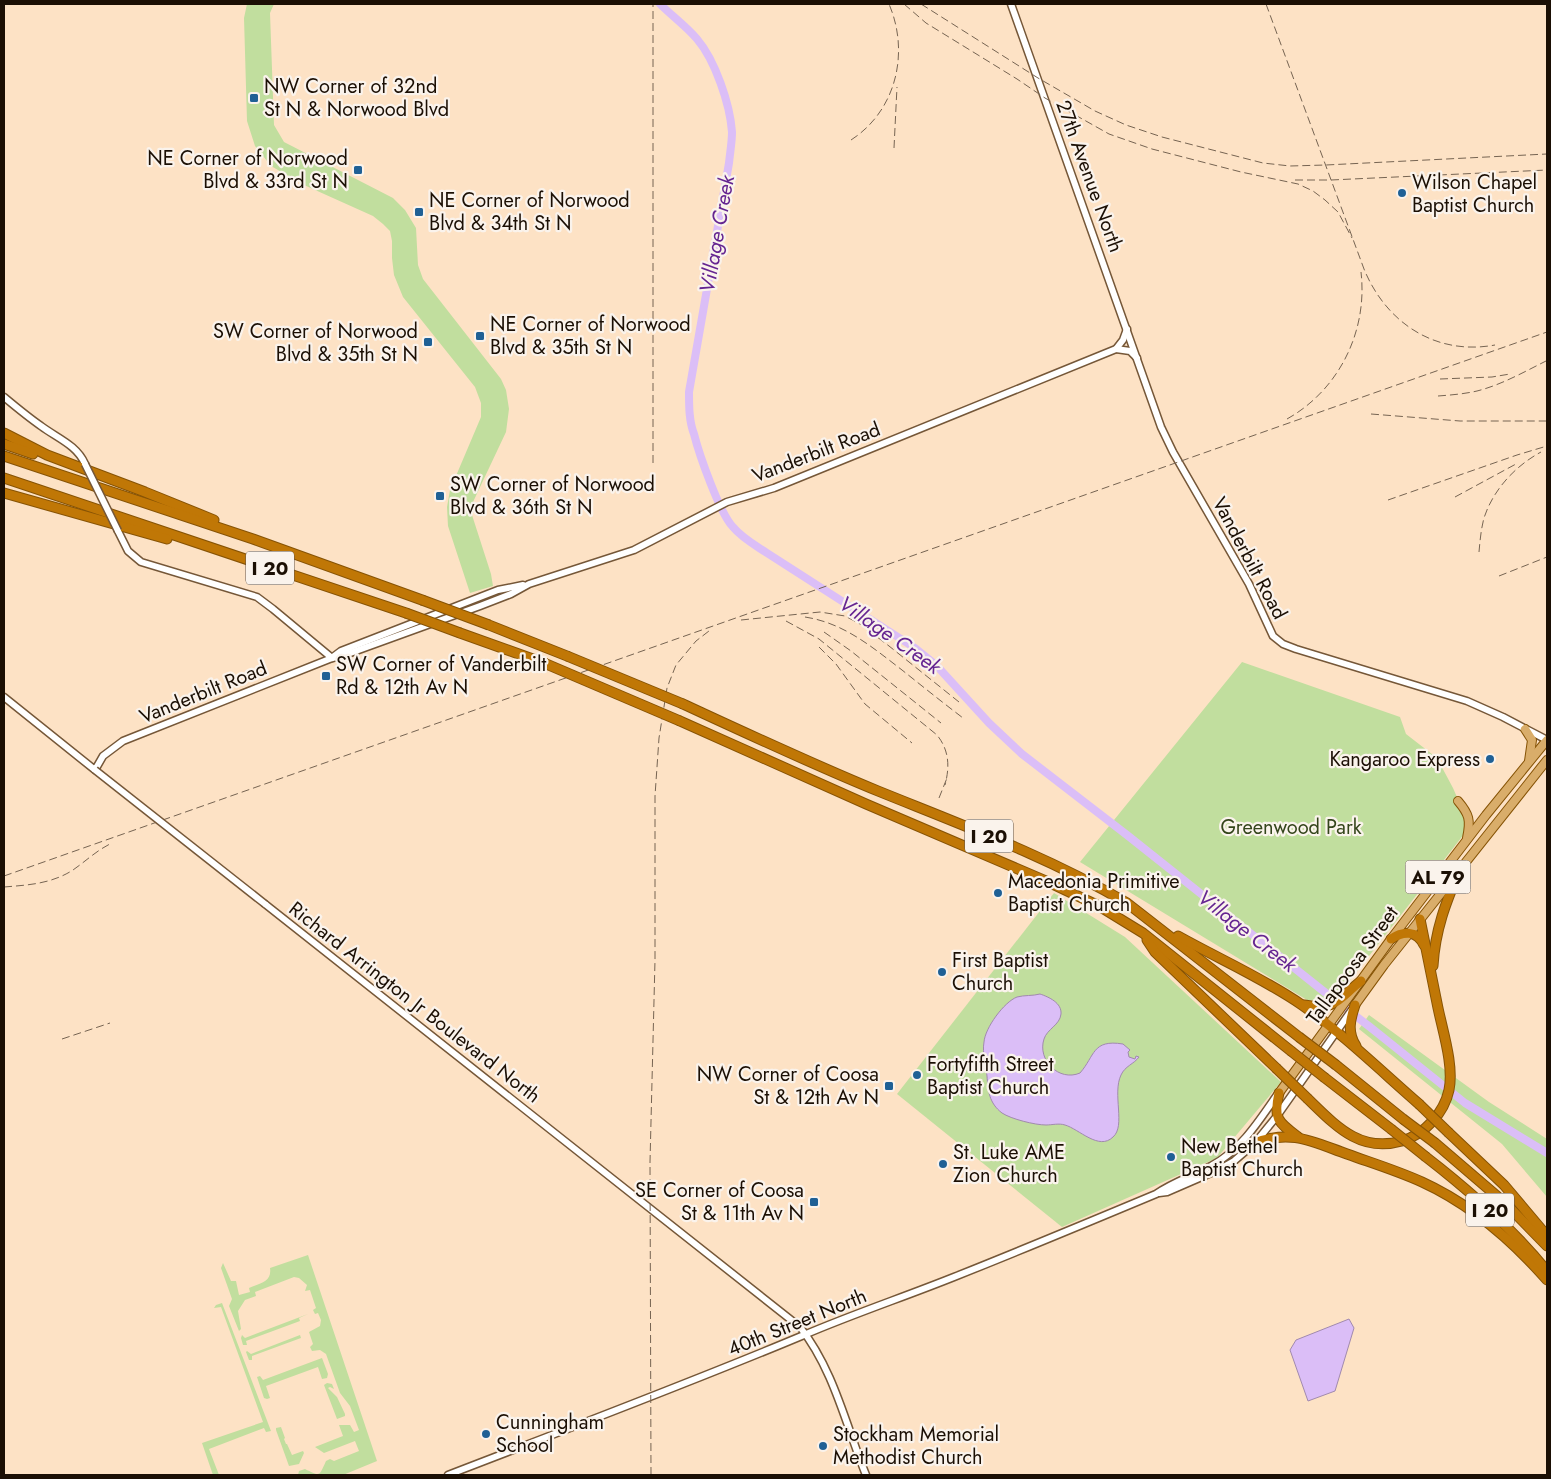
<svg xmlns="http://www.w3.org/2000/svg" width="1551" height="1479" viewBox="0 0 1551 1479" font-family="Jost,sans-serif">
  <rect width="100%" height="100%" fill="#fde2c5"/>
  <g fill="#c1de9e">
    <path d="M247,4H274L270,13L274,125L284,142L393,198L405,210L416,228L418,265L423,279L501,379L506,390L509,409L506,432L473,502L472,515L491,574L493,586L470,593L448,526L447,507L450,490L481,417V403L475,387L403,297L394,275L392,258V241L390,231L383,224L373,216L304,185L271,166L255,146L247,121L244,18Z"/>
    <path d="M1242,662L1400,717L1406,734L1437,758L1453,788L1463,811L1468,829L1341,992L1325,1001L1307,1000L1080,862Z"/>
    <path d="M1054,893L1125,937L1281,1082L1217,1158L1062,1227L897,1094Z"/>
    <path d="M1369,1015L1489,1102L1547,1139V1197L1502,1144L1359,1029Z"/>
    <path d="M308,1255L377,1461L343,1475H298L299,1471L305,1469C321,1477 319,1476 326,1461L330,1459L334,1461L359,1451L355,1441L324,1453L315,1447L343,1436L339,1425H350L354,1432L359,1430L350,1406L340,1393L326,1354L320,1350L312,1351L310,1347L313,1344L309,1332L320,1326L321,1320L318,1313L315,1314L313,1310L316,1308L310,1290L305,1291L307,1285L299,1278L294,1277L255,1292L256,1296L245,1300L238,1311L241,1329L239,1331L229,1306L232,1299L221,1268L223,1263L231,1281H236L239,1295L250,1292L249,1288C261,1283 272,1282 270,1268Z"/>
    <path d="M222,1303L271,1431L266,1432L264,1428L209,1449L219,1475H213L202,1443L263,1422L221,1307L214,1308L216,1305Z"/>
    <path d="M308,1314L299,1318L300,1321L246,1341L247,1345H243L241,1338L242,1335L245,1338Z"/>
    <path d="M300,1335L301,1338L252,1356V1360H249L246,1352L247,1351L251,1354Z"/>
    <path d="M322,1358L328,1374L327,1378L322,1379L318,1367L266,1386L270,1398L267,1399L264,1398L257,1377L260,1376L263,1380Z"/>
    <path d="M327,1383L332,1384L334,1389L330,1387L328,1388L337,1397L345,1414V1416L337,1419L324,1385Z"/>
    <path d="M281,1427L285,1438L284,1439L286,1444H287L292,1455L303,1451L304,1453L299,1464L289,1466L276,1430V1428Z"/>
  </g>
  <g fill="#dbbef7" stroke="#a18aae">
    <path d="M1040,994C1049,997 1062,1003 1061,1014C1060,1025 1047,1029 1044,1039C1037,1060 1059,1082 1080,1073C1095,1056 1092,1039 1123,1044L1130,1050L1128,1052L1129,1057L1135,1059L1136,1056L1139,1057C1134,1064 1125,1066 1121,1075C1112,1094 1126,1126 1113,1137C1099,1151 1079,1129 1065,1125C1059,1123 1052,1125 1046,1125C1035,1125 1011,1119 1002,1113C989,1103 988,1091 987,1076C986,1065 982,1053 984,1042C985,1028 1004,1002 1017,997C1024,995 1033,996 1040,994Z"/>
    <path d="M1349,1319L1354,1328L1335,1391L1308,1401L1290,1350L1296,1340Z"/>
  </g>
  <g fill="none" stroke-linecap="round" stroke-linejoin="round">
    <path stroke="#dbbef7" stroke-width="8" d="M660,4C672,16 686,26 697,39C715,60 730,104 732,132C732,142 730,153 729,163L689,392C689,406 689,421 694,434C699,454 720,514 733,527C742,538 755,545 767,553L915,648L936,665L989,723L1022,754L1127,835L1322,990L1370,1027L1465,1103L1547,1153"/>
    <g stroke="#755738" stroke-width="9">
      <g id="minor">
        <path d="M1011,4L1161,427L1173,452L1249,584L1273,636L1283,644L1296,649L1467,701L1503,717L1547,740"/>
        <path d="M1116,349L1130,351L1137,358"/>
        <path d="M4,397C16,407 28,417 41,426C57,438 77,445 85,464"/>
        <path d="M118,531L128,551L141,562L257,597L273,609L332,658"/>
        <path d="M333,657L341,651L498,590L523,585"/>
        <path d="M4,697L95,770L103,756L123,741L332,658L342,656L480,606L511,594L529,584L634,550L727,502L774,488L1116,349L1123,340L1127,329"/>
        <path d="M265,904L800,1327C834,1370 846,1426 866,1475"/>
        <path d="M1159,1193L1167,1192L1220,1169L1234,1161L1255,1143L1277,1116L1351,1011"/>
        <path d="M448,1475C567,1429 687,1384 804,1335C853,1314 904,1297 954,1277C1022,1250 1089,1222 1156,1194C1173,1182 1193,1176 1211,1166C1240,1151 1259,1121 1277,1095"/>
      </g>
    </g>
    <g stroke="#865305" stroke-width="10">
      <g id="major">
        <path d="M1525,729L1532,740L1529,761"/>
        <path d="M1458,801C1469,814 1471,820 1467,838"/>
        <path d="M1355,1005L1384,965L1547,760"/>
        <path d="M1279,1093L1391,939L1486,815L1547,740"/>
      </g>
    </g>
    <g stroke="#865305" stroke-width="11">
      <g id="highway">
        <path d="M4,433L47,455L145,492L214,520"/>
        <path d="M4,444L33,454"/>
        <path d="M4,456L253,539L422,600"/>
        <path d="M4,478L406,613"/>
        <path d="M4,493L167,539"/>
        <path d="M489,625L567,656"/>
        <path d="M460,633L544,663"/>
        <path d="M683,704C748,734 812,764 878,791C962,825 1049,857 1127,903L1299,1037"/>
        <path d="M680,721L866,804L1046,881L1099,906L1143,933L1291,1051"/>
        <path d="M1178,936C1219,959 1263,978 1302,1005C1343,1034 1380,1070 1419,1104"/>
        <path d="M1391,939C1403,931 1417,930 1424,945"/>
        <path d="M1147,940L1155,952L1276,1068"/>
        <path d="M1433,966C1435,930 1446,902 1460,869"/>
        <path d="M1304,1005C1336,1011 1338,999 1361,981"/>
        <path d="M1355,1005C1350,1020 1347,1032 1356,1046"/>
        <path d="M1336,1065L1403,1119"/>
        <path d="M1325,1078L1391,1129"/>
        <path d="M1279,1093C1273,1119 1278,1122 1298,1137"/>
        <path d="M1308,1099C1336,1126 1360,1153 1402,1141C1425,1134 1444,1113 1449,1090C1454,1066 1443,1032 1438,1008C1432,978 1426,949 1420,919"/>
        <path d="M1449,1133L1504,1185L1547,1236"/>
        <path d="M1255,1143C1291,1129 1313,1142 1347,1154C1372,1163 1398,1171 1422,1182C1470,1204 1512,1240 1547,1280"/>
        <path d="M1435,1143L1505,1203L1547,1246"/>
        <path d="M1426,1157C1470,1191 1511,1227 1547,1271"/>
      </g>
    </g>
    <use href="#minor" stroke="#fff" stroke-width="6"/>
    <use href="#major" stroke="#d9ad6a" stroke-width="8"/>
    <use href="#highway" stroke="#c07706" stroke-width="9"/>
    <g stroke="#766452" stroke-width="1" stroke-dasharray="8 4" stroke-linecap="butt">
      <path d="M904,4L926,23L1017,79L1045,98L1109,134L1152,149L1241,172L1298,184L1313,191L1325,200L1338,212L1352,238"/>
      <path d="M921,4L1038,78L1095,111L1126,125L1162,137L1263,163L1290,166L1326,165L1547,154"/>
      <path d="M1266,4L1364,269C1386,323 1436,356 1495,345"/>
      <path d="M851,140C896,111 910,53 889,4"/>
      <path d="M894,148L897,87"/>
      <path d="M1295,180H1331L1547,170"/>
      <path d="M1440,379L1492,377L1510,374"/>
      <path d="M1438,396C1451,395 1464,394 1477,391C1501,385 1524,372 1546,361"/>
      <path d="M1371,414L1460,421H1547"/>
      <path d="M1287,419C1339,390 1368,331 1361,272"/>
      <path d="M653,463V4"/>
      <path d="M1455,497L1516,464"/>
      <path d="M1388,500L1517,455L1547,446"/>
      <path d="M1479,552C1480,541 1481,529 1484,518C1493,490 1515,466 1541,452"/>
      <path d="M1499,576L1547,557"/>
      <path d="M805,617C844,623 872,647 902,670C922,686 942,702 963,718"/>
      <path d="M741,620L820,612L845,616L860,624L889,646L959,702"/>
      <path d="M786,621L819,639L937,735C949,750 950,766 945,785"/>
      <path d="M824,632L851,651L941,723"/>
      <path d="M819,647L836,664L865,704L912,743"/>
      <path d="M939,798L947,778"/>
      <path d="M4,876L1547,332"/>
      <path d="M4,887C28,885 51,884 73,870C86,861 97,850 112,843"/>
      <path d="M62,1039L110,1023"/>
      <path d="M651,1475L650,1162L655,960V796L659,738L667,688L676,665L696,641L709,631"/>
    </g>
    <g stroke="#755738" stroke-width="9" stroke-linecap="butt">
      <g id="minor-bridge">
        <path d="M85,464L118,531"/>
        <path d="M95,770L265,904"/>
      </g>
    </g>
    <g stroke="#865305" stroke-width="11" stroke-linecap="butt">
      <g id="highway-bridge">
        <path d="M422,600L489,625"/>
        <path d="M406,613L460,633"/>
        <path d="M567,656L683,704"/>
        <path d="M544,663L680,721"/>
        <path d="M1299,1037L1336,1065"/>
        <path d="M1291,1051L1325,1078"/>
        <path d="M1276,1068L1308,1099"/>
        <path d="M1419,1104L1449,1133"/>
        <path d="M1403,1119L1435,1143"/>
        <path d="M1391,1129L1426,1157"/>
      </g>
    </g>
    <use href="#minor-bridge" stroke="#fff" stroke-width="6"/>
    <use href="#highway-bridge" stroke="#c07706" stroke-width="9"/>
  </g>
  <g fill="#1f6095" stroke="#faf3ec" stroke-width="2">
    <rect x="249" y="93" width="10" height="10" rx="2.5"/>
    <rect x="353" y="165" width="10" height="10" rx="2.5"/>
    <circle cx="1402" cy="193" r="5"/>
    <rect x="414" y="207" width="10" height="10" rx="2.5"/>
    <rect x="475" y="331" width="10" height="10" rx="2.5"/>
    <rect x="423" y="337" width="10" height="10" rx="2.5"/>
    <rect x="435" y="491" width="10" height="10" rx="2.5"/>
    <rect x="321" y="671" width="10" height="10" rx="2.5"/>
    <circle cx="1490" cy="759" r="5"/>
    <circle cx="998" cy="893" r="5"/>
    <circle cx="942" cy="972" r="5"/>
    <circle cx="917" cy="1075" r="5"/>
    <rect x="884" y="1081" width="10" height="10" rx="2.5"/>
    <circle cx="1171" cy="1157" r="5"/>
    <circle cx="943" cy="1164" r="5"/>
    <rect x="809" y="1197" width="10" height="10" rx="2.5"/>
    <circle cx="486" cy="1434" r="5"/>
    <circle cx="823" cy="1446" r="5"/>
  </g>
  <g text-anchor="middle" stroke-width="4.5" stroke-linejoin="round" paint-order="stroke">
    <g fill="#faf3ec" stroke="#5e534a" stroke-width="1">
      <rect x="246" y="551.5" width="48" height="33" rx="4"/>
      <rect x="965" y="819.5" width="48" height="33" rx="4"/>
      <rect x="1405.5" y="860.5" width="65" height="33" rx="4"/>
      <rect x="1466" y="1193.5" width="48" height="33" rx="4"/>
    </g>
    <g font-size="19" font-weight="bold" fill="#1b0f04">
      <text x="270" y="575">I 20</text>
      <text x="989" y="843">I 20</text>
      <text x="1438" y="884">AL 79</text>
      <text x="1490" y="1217">I 20</text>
    </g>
    <g font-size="20" fill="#1b0f04" stroke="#faf3ec" text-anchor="start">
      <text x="264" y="93">NW Corner of 32nd<tspan x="264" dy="23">St N &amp; Norwood Blvd</tspan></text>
      <text x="348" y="165" text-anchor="end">NE Corner of Norwood<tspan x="348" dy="23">Blvd &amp; 33rd St N</tspan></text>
      <text x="1412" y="189">Wilson Chapel<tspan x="1412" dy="23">Baptist Church</tspan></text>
      <text x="429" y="207">NE Corner of Norwood<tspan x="429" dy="23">Blvd &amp; 34th St N</tspan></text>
      <text x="490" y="331">NE Corner of Norwood<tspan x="490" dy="23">Blvd &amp; 35th St N</tspan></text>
      <text x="418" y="338" text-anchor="end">SW Corner of Norwood<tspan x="418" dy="23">Blvd &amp; 35th St N</tspan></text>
      <text x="450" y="491">SW Corner of Norwood<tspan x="450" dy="23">Blvd &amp; 36th St N</tspan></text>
      <text x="336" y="671">SW Corner of Vanderbilt<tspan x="336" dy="23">Rd &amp; 12th Av N</tspan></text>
      <text x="1480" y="766" text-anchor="end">Kangaroo Express</text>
      <text x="1008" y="888">Macedonia Primitive<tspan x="1008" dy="23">Baptist Church</tspan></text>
      <text x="952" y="967">First Baptist<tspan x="952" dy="23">Church</tspan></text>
      <text x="927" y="1071">Fortyfifth Street<tspan x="927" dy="23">Baptist Church</tspan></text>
      <text x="879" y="1081" text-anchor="end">NW Corner of Coosa<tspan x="879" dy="23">St &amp; 12th Av N</tspan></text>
      <text x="1181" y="1153">New Bethel<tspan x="1181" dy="23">Baptist Church</tspan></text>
      <text x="953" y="1159">St. Luke AME<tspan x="953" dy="23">Zion Church</tspan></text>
      <text x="804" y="1197" text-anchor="end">SE Corner of Coosa<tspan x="804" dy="23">St &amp; 11th Av N</tspan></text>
      <text x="496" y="1429">Cunningham<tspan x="496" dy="23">School</tspan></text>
      <text x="833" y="1441">Stockham Memorial<tspan x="833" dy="23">Methodist Church</tspan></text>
    </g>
    <g font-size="20" fill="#1b0f04" stroke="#faf3ec">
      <text transform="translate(1090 176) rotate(70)" y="7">27th Avenue North</text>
      <text transform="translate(816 452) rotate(-21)" y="7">Vanderbilt Road</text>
      <text transform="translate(1250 558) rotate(62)" y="7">Vanderbilt Road</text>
      <text transform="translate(203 692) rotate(-22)" y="7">Vanderbilt Road</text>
      <text transform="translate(1352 965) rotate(-54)" y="7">Tallapoosa Street</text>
      <text transform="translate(415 1002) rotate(38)" y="7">Richard Arrington Jr Boulevard North</text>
      <text transform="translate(797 1322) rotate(-22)" y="7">40th Street North</text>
    </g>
    <g font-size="20" fill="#34451b" stroke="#faf3ec">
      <text x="1291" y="834">Greenwood Park</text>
    </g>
    <g font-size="21" font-style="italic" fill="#652591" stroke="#faf3ec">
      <text transform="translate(717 234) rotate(-80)" y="7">Village Creek</text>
      <text transform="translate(890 635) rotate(35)" y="7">Village Creek</text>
      <text transform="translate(1247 931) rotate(38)" y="7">Village Creek</text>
    </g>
  </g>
  <rect width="1551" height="1479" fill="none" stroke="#1b0f04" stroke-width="10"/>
</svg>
